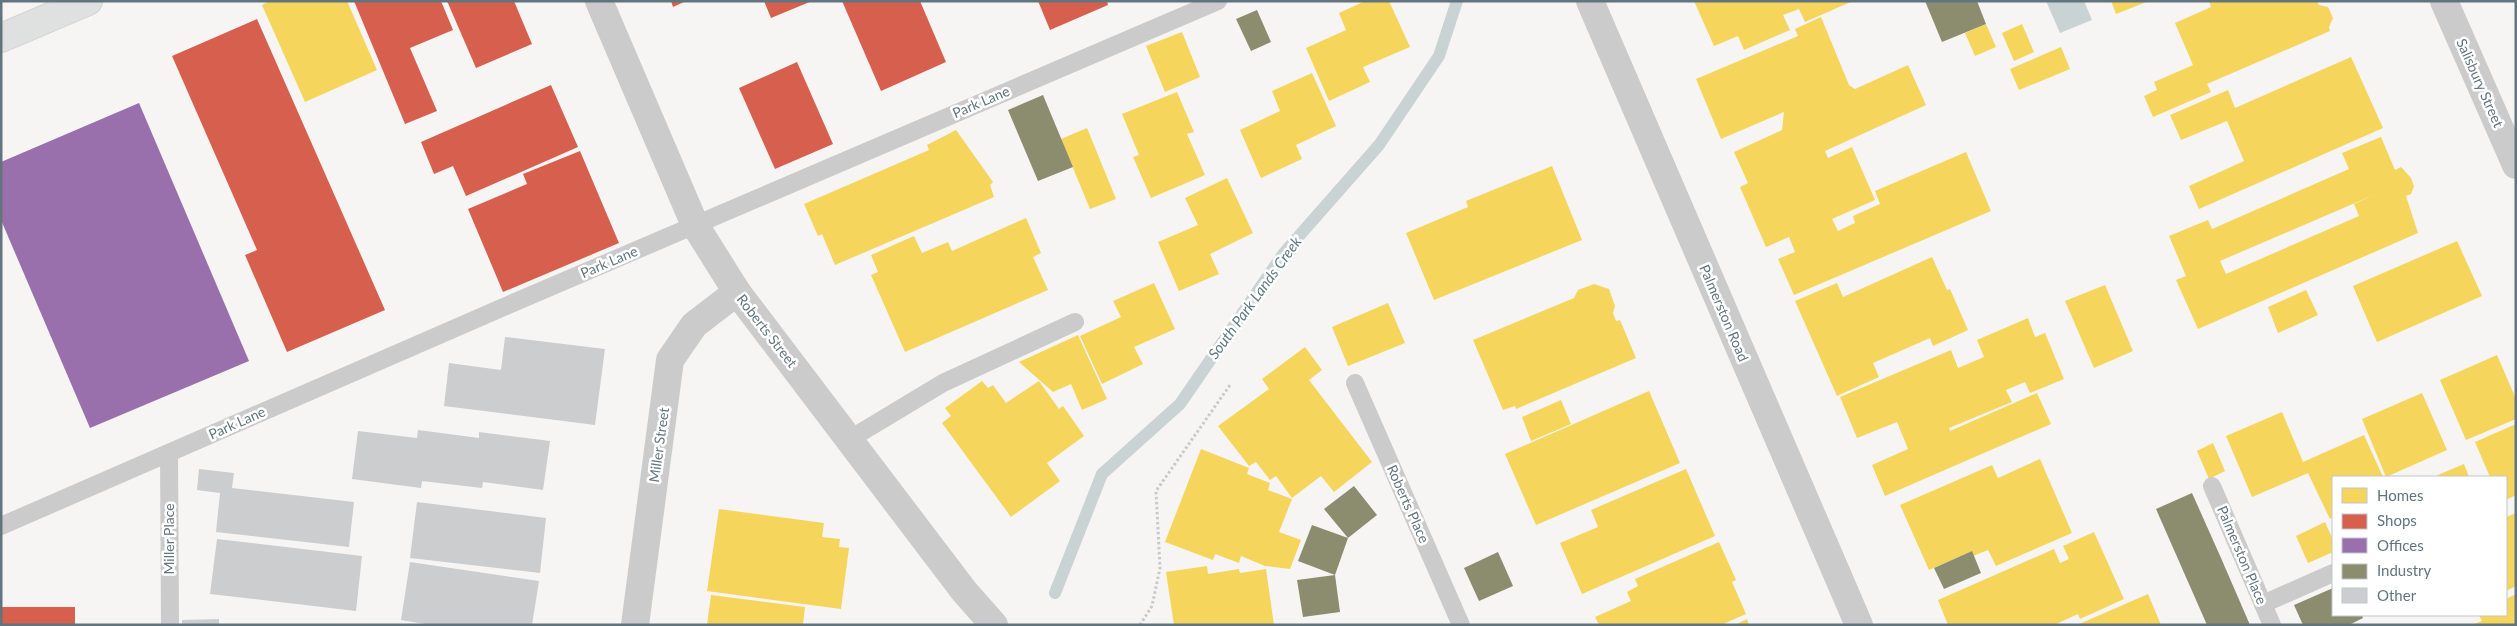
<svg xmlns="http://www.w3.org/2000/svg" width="2517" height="626" viewBox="0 0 2517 626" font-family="Lato,sans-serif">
  <rect width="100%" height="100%" fill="#f6f5f4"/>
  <path fill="#cad3d4" d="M2046,1H2084L2092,20L2060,33Z"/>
  <g fill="#f6d55c" fill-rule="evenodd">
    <path d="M270,1H347L377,70L305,102L262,5Z"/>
    <path d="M1365,1H1389L1410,47L1363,67L1370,82L1329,101L1306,48L1346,30L1339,13Z"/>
    <path d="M1694,1H1853L1805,22L1799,9L1783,15L1790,30L1744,50L1738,36L1714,46Z"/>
    <path d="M2111,1H2149L2116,14Z"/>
    <path d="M2209,1H2317L2319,5L2328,7L2333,18L2329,27L2330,31L2207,84L2211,92L2153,117L2144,96L2157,90L2154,82L2193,65L2175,23L2211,7Z"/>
    <path d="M1821,17L1849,85L1855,89L1908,65L1926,105L1825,151L1828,158L1852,147L1875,200L1832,219L1838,231L1855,223L1853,216L1880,204L1875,191L1966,152L1991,211L1794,295L1778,259L1795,252L1789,237L1766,247L1740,187L1748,183L1734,152L1782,130L1784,112L1721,139L1696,79L1798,36L1795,29Z"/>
    <path d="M1986,24L1996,47L1975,56L1965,33Z"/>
    <path d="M2022,24L2034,52L2014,61L2002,33Z"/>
    <path d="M1182,32L1200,77L1165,92L1146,46Z"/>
    <path d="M2061,47L2070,69L2019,90L2010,69Z"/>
    <path d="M2351,57L2383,128L2199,209L2189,186L2244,161L2227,121L2181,140L2170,115L2228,90L2235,108Z"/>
    <path d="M1312,73L1336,126L1296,145L1302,159L1261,178L1240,130L1280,111L1272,91Z"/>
    <path d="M1177,92L1194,132L1187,134L1205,175L1151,198L1133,157L1139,155L1122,114Z"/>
    <path d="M1087,128L1116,199L1090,209L1061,139Z"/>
    <path d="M956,130L993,182L990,185L994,197L835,265L822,234L818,236L804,204L929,150L927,145Z"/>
    <path d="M2381,137L2395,170L2401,167L2411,178L2414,186L2411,194L2406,196L2418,233L2198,329L2176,280L2186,276L2169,236L2208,220L2212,229L2349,169L2342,153ZM2376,194L2354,204L2359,216L2226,274L2220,261Z"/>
    <path d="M1552,166L1582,240L1434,300L1406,233L1468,207L1466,201Z"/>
    <path d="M1227,178L1253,233L1210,254L1219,274L1179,291L1158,242L1198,225L1185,198Z"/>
    <path d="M1026,218L1041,253L1033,257L1048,290L905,352L871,275L878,272L871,255L914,236L922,253L948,242L952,251Z"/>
    <path d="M2457,241L2482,296L2377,342L2353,286Z"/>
    <path d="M1932,257L1947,290L1950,289L1968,330L1933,346L1930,338L1873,363L1879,377L1837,396L1795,301L1837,283L1843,297Z"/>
    <path d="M1154,283L1175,329L1134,347L1143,364L1102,384L1080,336L1121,317L1113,301Z"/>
    <path d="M1594,284L1609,289L1615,306L1613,313L1616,321L1620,320L1636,358L1516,409L1515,406L1503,410L1473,340L1574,298L1578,290Z"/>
    <path d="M2105,285L2133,351L2094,368L2065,301Z"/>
    <path d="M2306,290L2318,315L2278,333L2268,307Z"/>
    <path d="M1388,303L1405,343L1348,366L1332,327Z"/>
    <path d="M2028,318L2035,337L2045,333L2064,379L2030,393L2025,382L2006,390L2012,402L1949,428L1950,431L2037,393L2051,424L1885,496L1872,465L1908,449L1897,422L1857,438L1840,397L1951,350L1958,368L1984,357L1977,340Z"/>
    <path d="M1078,335L1107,399L1082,410L1071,384L1053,392L1019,362Z"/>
    <path d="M1305,347L1322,370L1309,380L1372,462L1334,492L1321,476L1292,498L1276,476L1270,480L1256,462L1249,466L1218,426L1269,389L1262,379Z"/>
    <path d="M2497,355L2516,399V419L2466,440L2440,380Z"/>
    <path d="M982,381L988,388L993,385L1006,403L1039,381L1059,409L1063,406L1084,436L1047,463L1060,481L1011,517L942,423L951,416L945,408Z"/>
    <path d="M1649,391L1680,463L1536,525L1505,454Z"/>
    <path d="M2422,393L2447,450L2386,477L2362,419Z"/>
    <path d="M1561,400L1571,424L1531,441L1522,417Z"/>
    <path d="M2282,412L2303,462L2364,435L2383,477H2333V517L2330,519L2308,473L2252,497L2226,436Z"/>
    <path d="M2516,424V495L2506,500V477H2490L2475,442Z"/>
    <path d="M2213,443L2225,471L2209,479L2197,451Z"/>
    <path d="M1201,449L1249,468L1247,474L1270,483L1268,490L1292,499L1279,532L1301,540L1290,569L1265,566L1241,556L1239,563L1215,554L1213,560L1165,542Z"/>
    <path d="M2040,459L2072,533L1996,566L1988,550L1973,556L1972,551L1929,570L1900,505L1992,465L1998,478Z"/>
    <path d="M2464,464L2469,477H2433Z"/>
    <path d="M1686,469L1715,536L1582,594L1560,543L1598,527L1591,510Z"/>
    <path d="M719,509L824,523L822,537L840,539L839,547L849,548L841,609L707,591Z"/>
    <path d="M2516,513V586L2506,591V517Z"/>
    <path d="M2325,522L2333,540V552L2308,563L2296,536Z"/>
    <path d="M2094,532L2124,599L2080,619L2078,614L2054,625H1948L1938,600L2054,549L2060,563L2069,559L2063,546Z"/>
    <path d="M1719,542L1736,580L1732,582L1746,614L1721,625H1599L1595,617L1631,601L1627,592L1638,586L1635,579Z"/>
    <path d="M1207,566L1208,574L1239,569L1240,573L1266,569L1274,625H1174L1166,572Z"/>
    <path d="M2148,594L2161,625H2077Z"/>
    <path d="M2516,594V625H2472L2482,621L2479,615H2506V599Z"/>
    <path d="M711,595L805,607L803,625H707Z"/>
    <path d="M1747,619L1749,625H1735Z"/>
  </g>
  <g fill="#d6604d">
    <path d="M354,1H441L453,30L410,48L437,111L405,124Z"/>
    <path d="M447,1H514L532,44L476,68Z"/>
    <path d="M671,1H686L673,7Z"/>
    <path d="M764,1H812L771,18Z"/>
    <path d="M842,1H920L946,62L881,91Z"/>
    <path d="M1038,1H1107L1108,5L1050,30Z"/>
    <path d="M257,19L385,310L287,352L245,255L257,250L172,56Z"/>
    <path d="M797,62L833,144L775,169L739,88Z"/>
    <path d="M551,85L578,147L466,196L453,166L434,174L421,142Z"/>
    <path d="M580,151L619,243L503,292L468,209L527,184L523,174Z"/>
    <rect x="1" y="607" width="74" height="18"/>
  </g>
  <path fill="#9970ab" d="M139,103L249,361L90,428L1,220V162Z"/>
  <g fill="#8c8c6e">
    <path d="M1925,1H1977L1986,24L1942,42Z"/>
    <path d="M1257,10L1271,42L1251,51L1236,19Z"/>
    <path d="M1043,95L1073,167L1038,181L1008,110Z"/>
    <path d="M1354,486L1377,515L1348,538L1324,509Z"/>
    <path d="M2192,493L2221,558L2250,625H2207L2156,509Z"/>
    <path d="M1312,525L1348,538L1335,575L1298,561Z"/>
    <path d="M1972,551L1981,573L1944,589L1934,568Z"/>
    <path d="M1498,552L1513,586L1479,601L1464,568Z"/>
    <path d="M1335,575L1340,612L1303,617L1297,580Z"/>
    <path d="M2333,588V615H2362L2363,618L2349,625H2303L2294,605Z"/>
  </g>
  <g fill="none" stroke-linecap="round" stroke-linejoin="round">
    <path stroke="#cad3d4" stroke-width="12" d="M1055,593L1102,474L1180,404L1284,253L1379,145L1439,56L1457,1"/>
  </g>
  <g fill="#cccdce">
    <path d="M505,337L605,349L595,425L444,406L449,363L501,370Z"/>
    <path d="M418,430L479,438V432L550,441L543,490L483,482L482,488L422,481L421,488L352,479L358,431L417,438Z"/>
    <path d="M199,469L234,473L232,488L354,502L349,547L216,532L220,493L197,490Z"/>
    <path d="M417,502L546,518L540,573L410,558Z"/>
    <path d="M217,539L362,556L356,611L210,594Z"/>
    <path d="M410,562L539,581L532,625H432L401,620Z"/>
    <path d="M219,619V625H182V620Z"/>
  </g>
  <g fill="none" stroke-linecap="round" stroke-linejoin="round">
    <g stroke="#d2d2d2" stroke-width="30">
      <path id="highway" d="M1,38L88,1"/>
    </g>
    <path stroke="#c8c9ca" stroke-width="3" stroke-dasharray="2.5 2.5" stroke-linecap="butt" d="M1140,625L1152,606L1160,568L1156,491L1230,385"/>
    <g stroke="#cbcbcc" stroke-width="18">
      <path d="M1355,383L1461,625"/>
      <path d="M850,439L943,383L1075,322"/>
      <path d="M169,453L170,625"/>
      <path d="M2212,486L2272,625"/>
      <path d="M1,526L506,306L1218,1"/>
      <path d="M2263,604L2333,573"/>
    </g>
    <g stroke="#cbcbcc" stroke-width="28">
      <path d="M599,1L695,225L737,292L964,591L994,625"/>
      <path d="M1590,1L1859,625"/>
      <path d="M2444,1L2516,165"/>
      <path d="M635,625L670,360L694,325L737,292"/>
    </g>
    <use href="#highway" stroke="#dfe0e0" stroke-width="28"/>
  </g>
  <g text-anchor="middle" stroke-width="5" stroke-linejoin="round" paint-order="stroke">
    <g font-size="14" fill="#62757f" stroke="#fff">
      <text transform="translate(2480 83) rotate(66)" y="5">Salisbury Street</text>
      <text transform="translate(981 102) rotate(-23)" y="5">Park Lane</text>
      <text transform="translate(609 262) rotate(-23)" y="5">Park Lane</text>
      <text transform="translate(1724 313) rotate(67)" y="5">Palmerston Road</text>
      <text transform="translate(767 331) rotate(52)" y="5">Roberts Street</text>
      <text transform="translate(237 423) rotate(-24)" y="5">Park Lane</text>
      <text transform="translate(659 445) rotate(-82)" y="5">Miller Street</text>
      <text transform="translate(1408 504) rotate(66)" y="5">Roberts Place</text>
      <text transform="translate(169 539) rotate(-90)" y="5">Miller Place</text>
      <text transform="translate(2242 555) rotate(67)" y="5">Palmerston Place</text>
    </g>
    <g font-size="15" font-style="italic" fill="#617b81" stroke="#fff">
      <text transform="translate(1255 298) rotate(-54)" y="5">South Park Lands Creek</text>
    </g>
  </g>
  <rect width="2517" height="626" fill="none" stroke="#62757f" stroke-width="5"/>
  <rect x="2332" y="476" width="175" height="140" fill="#ffffff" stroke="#c0c8cc"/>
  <rect x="2342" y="488" width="25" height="15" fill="#f6d55c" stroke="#c0c8cc"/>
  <text x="2377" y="501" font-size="15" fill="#62757f">Homes</text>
  <rect x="2342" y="514" width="25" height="15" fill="#d6604d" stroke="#c0c8cc"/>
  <text x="2377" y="526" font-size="15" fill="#62757f">Shops</text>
  <rect x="2342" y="538" width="25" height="15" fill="#9970ab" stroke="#c0c8cc"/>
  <text x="2377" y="551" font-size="15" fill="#62757f">Offices</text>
  <rect x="2342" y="564" width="25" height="15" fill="#8c8c6e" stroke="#c0c8cc"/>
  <text x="2377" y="576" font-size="15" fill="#62757f">Industry</text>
  <rect x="2342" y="588" width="25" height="15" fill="#cccdce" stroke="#c0c8cc"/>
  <text x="2377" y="601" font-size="15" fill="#62757f">Other</text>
</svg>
